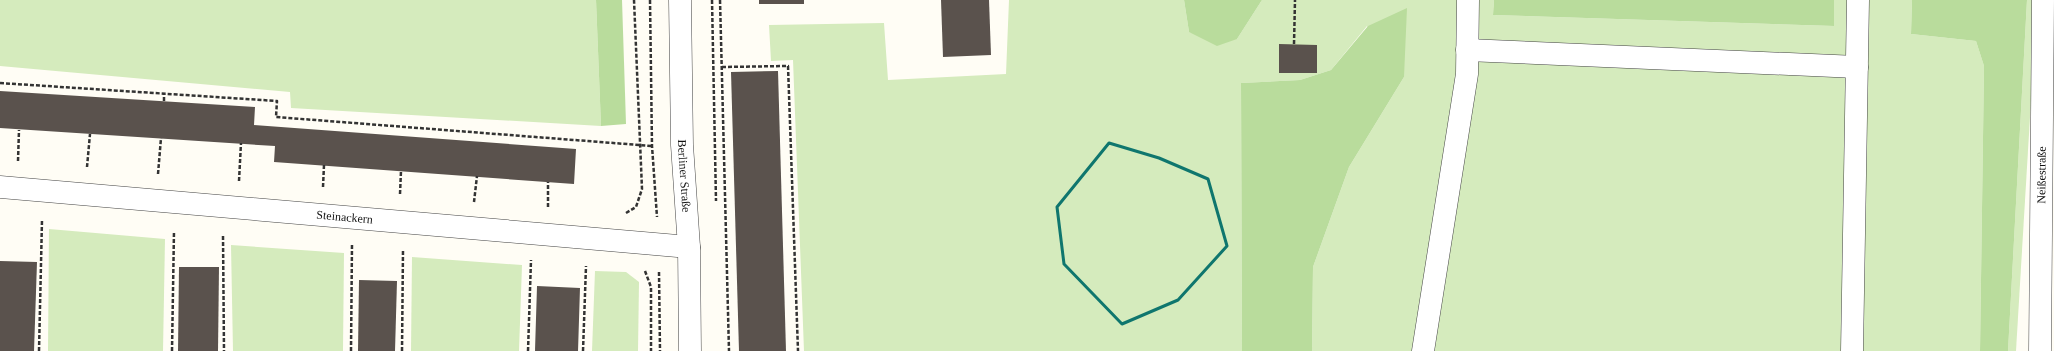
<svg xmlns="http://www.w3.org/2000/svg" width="2054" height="351" viewBox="0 0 2054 351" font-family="'Times New Roman',serif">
  <rect width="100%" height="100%" fill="#fffdf5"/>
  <g fill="#d5ebbd">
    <path d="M0,0H596L601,126L291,108L290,92L0,66Z"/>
    <path d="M1009,0H1184L1189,32L1237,39L1262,0H1494L1493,15L1834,26V0H1912L1911,34L1976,41L1984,66L1980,351H1312L1313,267L1349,167L1404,77L1367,26L1331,70L1300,80L1241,83L1242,351H804L793,60L771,61L769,25L884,23L888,80L1006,74Z"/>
    <path d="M2027,0H2037L2016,351H2008Z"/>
    <path d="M49,229L165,239L163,351H48Z"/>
    <path d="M231,245L344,253L343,351H233Z"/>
    <path d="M412,257L522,265L519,351H411Z"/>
    <path d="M595,271L626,272L639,282L638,351H592Z"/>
  </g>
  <g fill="#b9dc9c">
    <path d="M596,0H622L626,124L601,126Z"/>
    <path d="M1184,0H1262L1237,39L1217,46L1189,32Z"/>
    <path d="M1494,0H1834V26L1493,15Z"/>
    <path d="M1912,0H2027L2008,351H1980L1984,66L1976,41L1911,34Z"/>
    <path d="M1407,8L1404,77L1349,167L1313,267L1312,351H1242L1241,83L1300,80L1331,70L1368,26Z"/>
  </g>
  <g fill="#5a524d">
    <rect x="759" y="0" width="45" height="4"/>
    <path d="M941,0H989L991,55L943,57Z"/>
    <path d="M1279,44L1317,45V73H1279Z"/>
    <path d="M778,71L786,351H739L731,72Z"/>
    <path d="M0,91L255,107L254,125L576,149L574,184L274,162L275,146L0,128Z"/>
    <path d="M0,261L37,262L34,351H0Z"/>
    <path d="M179,267H219L218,351H178Z"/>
    <path d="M359,280L397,281L395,351H358Z"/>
    <path d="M537,286L580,288L578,351H535Z"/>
  </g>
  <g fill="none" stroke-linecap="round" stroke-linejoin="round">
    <g stroke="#444" stroke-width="23">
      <g id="minor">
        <path id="s1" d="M680,0L682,145L689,247L690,351"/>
        <path d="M1467,50L1857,67"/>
        <path id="s2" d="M0,187L689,247"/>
        <path d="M1423,351L1467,74L1468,0"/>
        <path d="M1852,351L1858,0"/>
        <path id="s3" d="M2040,351L2043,0"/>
      </g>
    </g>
    <g stroke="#333" stroke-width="2.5" stroke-dasharray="4 2" stroke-linecap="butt">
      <path d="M650,0L652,146L657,217"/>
      <path d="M712,0L716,201"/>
      <path d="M720,0L729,351"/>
      <path d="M1294,44L1295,0"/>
      <path d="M722,67L788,66L798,351"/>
      <path d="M0,83L277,101L276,117L652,146"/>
      <path d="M164,101V94"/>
      <path d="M18,161L19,130"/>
      <path d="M87,167L90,134"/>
      <path d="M158,174L161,138"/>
      <path d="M239,181L241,143"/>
      <path d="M323,187L324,165"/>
      <path d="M400,194L401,171"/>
      <path d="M474,202L477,176"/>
      <path d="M548,207V182"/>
      <path d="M626,213L636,207L642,189L634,0"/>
      <path d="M223,236L224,351"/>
      <path d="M645,271L651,287V351"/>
      <path d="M659,272L660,351"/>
      <path d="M39,351L42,220"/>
      <path d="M172,351L174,231"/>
      <path d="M351,351L352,244"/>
      <path d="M402,351L403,250"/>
      <path d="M528,351L531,260"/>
      <path d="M583,351L586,266"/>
    </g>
    <use href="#minor" stroke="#fff" stroke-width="22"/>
  </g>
  <path fill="none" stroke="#0f766e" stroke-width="3" stroke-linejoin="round" d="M1109,143L1159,158L1208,179L1227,246L1178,300L1122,324L1064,264L1057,207Z"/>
  <g text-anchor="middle" stroke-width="4" stroke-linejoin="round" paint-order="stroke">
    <g font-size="12" fill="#111" stroke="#fff">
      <text dy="4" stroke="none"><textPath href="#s1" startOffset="176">Berliner Straße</textPath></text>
      <text dy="4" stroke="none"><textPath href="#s3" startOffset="176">Neißestraße</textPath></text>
      <text dy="4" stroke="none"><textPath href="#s2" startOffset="346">Steinackern</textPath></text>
    </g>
  </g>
</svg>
